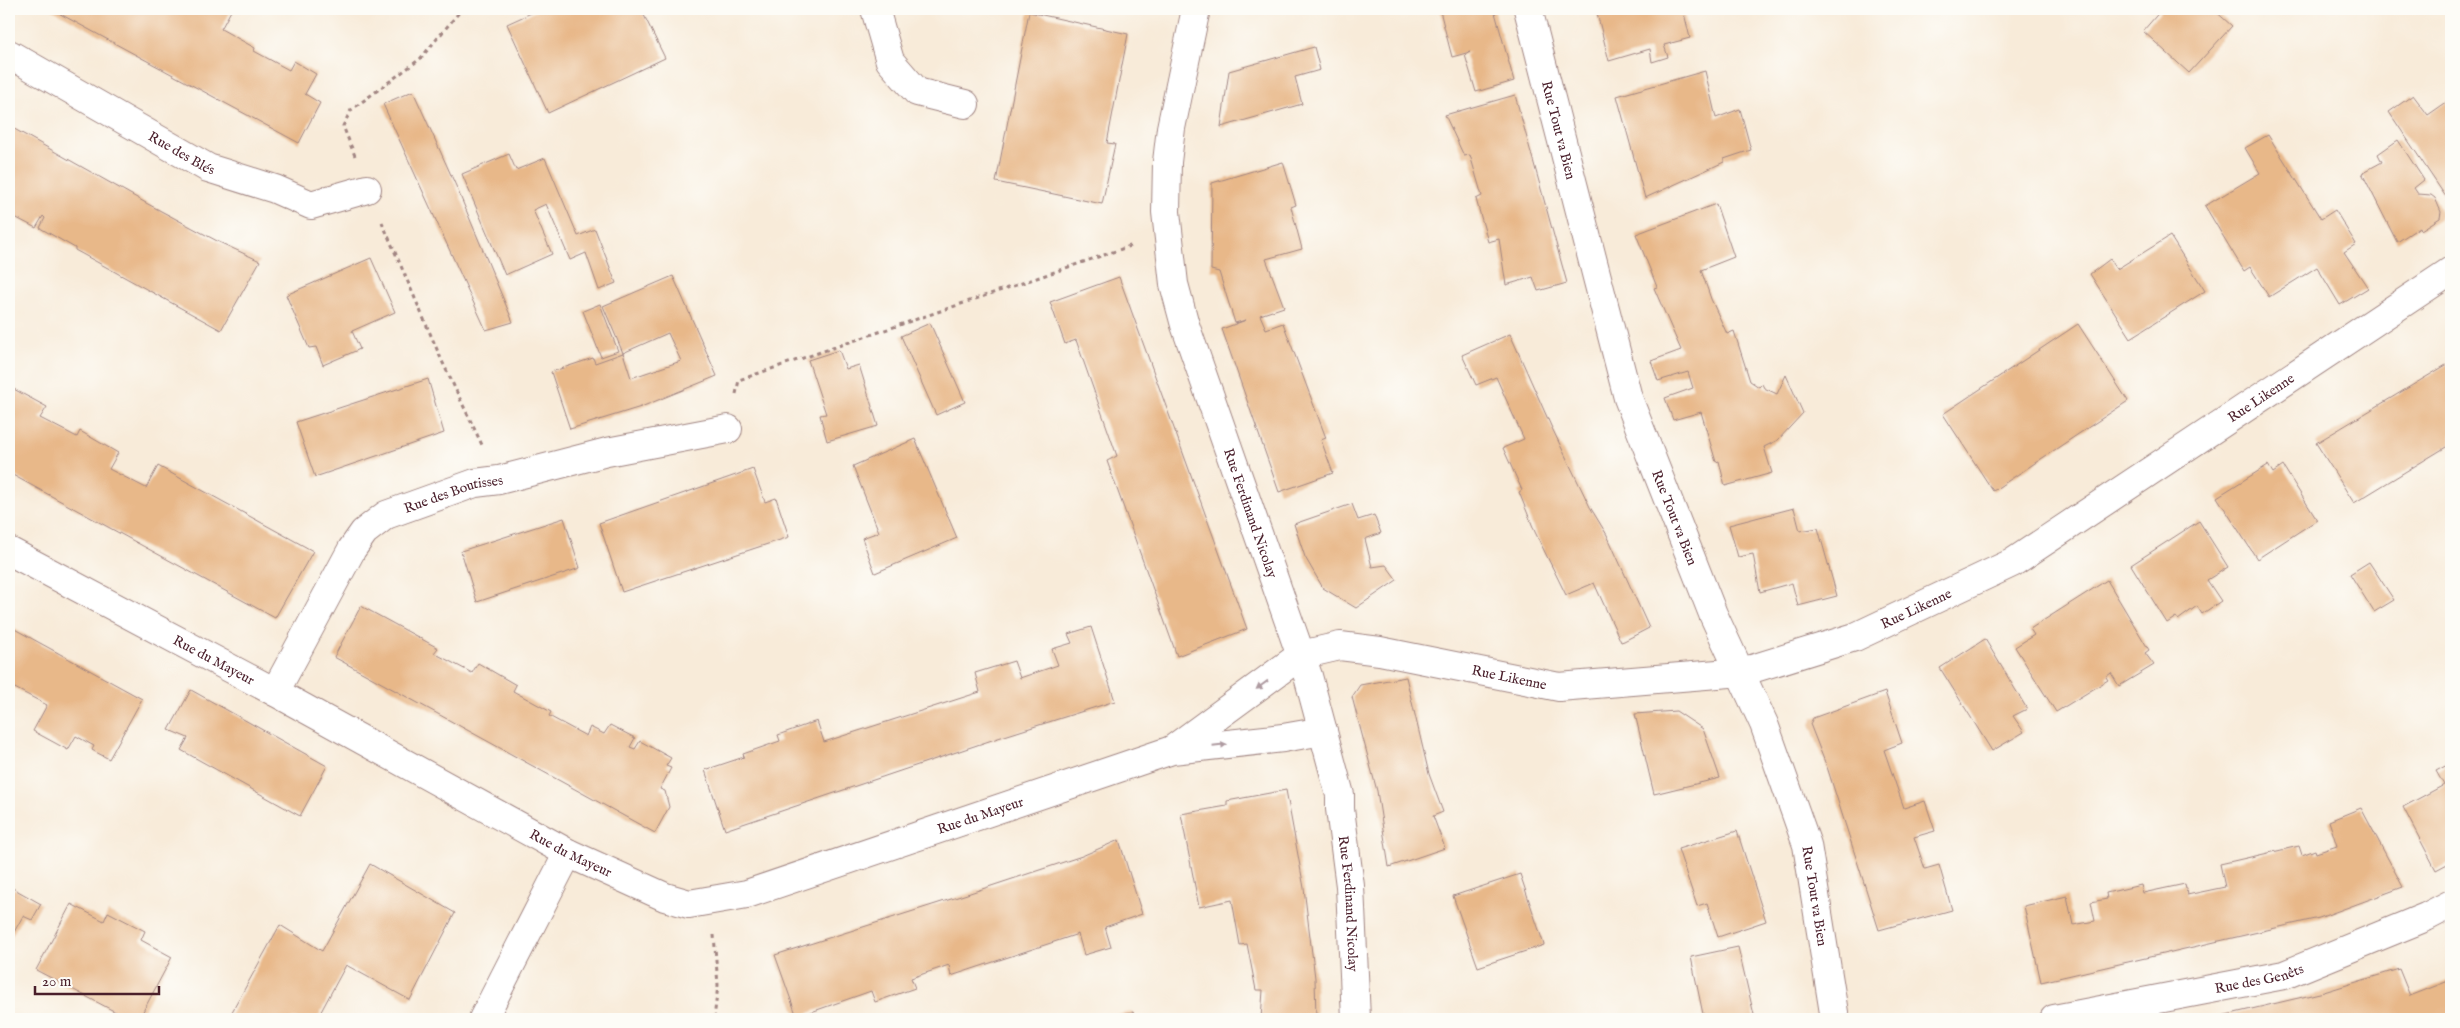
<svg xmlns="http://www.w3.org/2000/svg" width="2460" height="1028" viewBox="0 0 2460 1028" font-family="'IM FELL English',serif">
  <rect width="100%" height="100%" fill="#fdfcf7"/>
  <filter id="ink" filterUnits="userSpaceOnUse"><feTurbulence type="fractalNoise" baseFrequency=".02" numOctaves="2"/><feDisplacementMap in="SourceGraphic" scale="10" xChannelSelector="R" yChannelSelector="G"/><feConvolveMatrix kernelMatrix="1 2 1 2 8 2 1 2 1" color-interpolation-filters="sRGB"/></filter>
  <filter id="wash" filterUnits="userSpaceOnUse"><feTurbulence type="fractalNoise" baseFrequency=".0096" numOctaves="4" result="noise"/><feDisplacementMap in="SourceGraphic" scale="20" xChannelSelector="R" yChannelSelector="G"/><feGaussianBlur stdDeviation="1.12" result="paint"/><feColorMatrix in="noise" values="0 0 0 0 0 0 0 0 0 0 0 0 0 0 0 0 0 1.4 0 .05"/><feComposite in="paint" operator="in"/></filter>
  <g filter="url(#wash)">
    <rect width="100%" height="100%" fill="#f8ebd9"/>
    <g id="blocks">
      <g fill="#e8b889" fill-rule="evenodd">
        <path d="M51,9H232L221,29L255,48L254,51L289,70L294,61L316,74L305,94L320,103L299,143Z"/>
        <path d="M540,9H641L665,58L548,113L507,24Z"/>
        <path d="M1443,9H1494L1514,81L1476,92L1465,55L1470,52L1452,57L1440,11Z"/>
        <path d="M1596,9H1683L1690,38L1664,45L1668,57L1652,62L1650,49L1609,61Z"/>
        <path d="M2162,9H2213L2232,26L2189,73L2143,31Z"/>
        <path d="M1029,12L1128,34L1107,143L1115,144L1102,204L996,182Z"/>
        <path d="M1314,47L1320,70L1295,77L1302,104L1221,127L1229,71Z"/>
        <path d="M1705,71L1716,118L1740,109L1751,150L1724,159V162L1645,198L1617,96Z"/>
        <path d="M413,91L456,186L513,322L486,330L383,104Z"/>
        <path d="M1515,95L1567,283L1538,291L1533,277L1506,285L1499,239L1488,242L1476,199L1482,196L1470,155L1464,156L1445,115Z"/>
        <path d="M2413,95L2428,115L2451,99V192L2446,197L2389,112Z"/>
        <path d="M9,126L146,203L219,242L260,261L221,330L75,250V248L40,228L45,218L43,216L36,228L9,214Z"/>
        <path d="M2268,135L2321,219L2335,210L2356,244L2344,252L2368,288L2340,305L2317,267L2269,297L2250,267L2244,271L2205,206L2260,173L2245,148Z"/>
        <path d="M2398,140L2424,180L2414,188L2418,194L2431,195L2435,198L2441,212L2440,218L2421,230L2420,227L2397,242L2362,173L2382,162L2378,154Z"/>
        <path d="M509,154L516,170L545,158L578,236L595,229L616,283L599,290L586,253L570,260L546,204L533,210L552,254L505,275L462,174Z"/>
        <path d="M1283,162L1296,205L1291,207L1302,249L1266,259L1284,307L1260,315L1266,329L1283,323L1326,438L1321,440L1333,473L1279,492L1222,329L1246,320L1235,323L1219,272L1211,270L1212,183Z"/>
        <path d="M1716,204L1734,257L1701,270L1711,299L1727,334L1734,331L1750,381L1759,387L1762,384L1764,388L1777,394L1786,375L1803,413L1778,440L1764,447L1772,473L1725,486L1719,461L1716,462L1701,412L1673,420L1665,398L1693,388L1688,372L1658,381L1651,361L1681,350L1654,288L1657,287L1636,234Z"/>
        <path d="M2170,236L2205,291L2131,338L2090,274L2110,259L2117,269Z"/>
        <path d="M371,258L395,312L352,331L360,349L323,365L316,347L309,348L286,295Z"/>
        <path d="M673,276L717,376L641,407L570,429L551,372L593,358L595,363L623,353L603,306ZM668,333L681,361L631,378L623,353Z"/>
        <path d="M1119,277L1247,629L1177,656L1107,461L1117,456L1076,340L1065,344L1050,302Z"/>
        <path d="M600,304L618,351L601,357L583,311Z"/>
        <path d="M930,323L965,402L936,415L901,336Z"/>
        <path d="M2078,324L2128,401L1993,491L1943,414Z"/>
        <path d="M1510,334L1551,426L1590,507L1607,535L1649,628L1624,641L1621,642L1594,583L1566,595L1535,532L1519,492L1522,490L1503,448L1524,439L1496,377L1476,385L1462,355Z"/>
        <path d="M839,350L846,369L859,365L878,426L827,441L820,415L826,414L808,360Z"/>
        <path d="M2451,362V444L2354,503L2316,443Z"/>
        <path d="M428,379L444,433L315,477L296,422Z"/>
        <path d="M10,387L47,407L40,418L77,437L80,431L118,453L109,469L146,488L158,466L313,551L275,618L9,473Z"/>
        <path d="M915,439L957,538L875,573L862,538L879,532L853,466Z"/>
        <path d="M2268,465L2273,473L2283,466L2317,520L2257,559L2217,497Z"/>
        <path d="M753,469L765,502L776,498L789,537L622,592L599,523Z"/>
        <path d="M1352,504L1358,520L1374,515L1381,533L1365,539L1372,567L1386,565L1397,580L1356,608L1323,588L1305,557L1294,524Z"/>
        <path d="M1794,508L1800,531L1818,528L1837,596L1798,606L1792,583L1760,592L1753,554L1738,557L1729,525Z"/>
        <path d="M564,518L580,568L477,602L461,551Z"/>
        <path d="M2199,521L2228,567L2207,580L2221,601L2202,614L2197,606L2178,620L2176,617L2167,623L2131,565Z"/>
        <path d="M2369,562L2394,600L2374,612L2350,574Z"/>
        <path d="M2107,580L2149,650L2145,653L2154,665L2119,686L2111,673L2106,677L2108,680L2056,712L2015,647L2034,635L2030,629Z"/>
        <path d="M361,606L438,648L434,653L472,673L478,663L516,685L513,691L551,712L549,716L586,736L590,727L604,734L610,725L635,738L630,747L635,749L640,741L671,758L666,766L671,768L660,789L665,791L669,807L655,833L334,657Z"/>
        <path d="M9,626L142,699L109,759L92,750L94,746L76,736L68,750L33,731L47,705L9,685Z"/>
        <path d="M1091,627L1115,701L995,739L725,830L705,770L744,757L743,754L780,741L778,735L817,721L824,742L980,692L975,673L1014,661L1020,678L1058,665L1052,649L1072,643L1068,634Z"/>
        <path d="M1985,639L2027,709L2013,716L2024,732L1992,751L1940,668Z"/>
        <path d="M1406,677L1429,774L1443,812L1433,816L1445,848L1389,867L1377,791L1352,697L1360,685Z"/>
        <path d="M191,690L327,766L300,816L181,750L188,738L169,730Z"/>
        <path d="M1885,692L1902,743L1884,750L1904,808L1925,801L1935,831L1914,837L1925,869L1939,865L1952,910L1879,930L1828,770L1810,724L1813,718Z"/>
        <path d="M1676,711L1703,729L1720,778L1654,794L1635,714Z"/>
        <path d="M2451,763V862L2436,870L2403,807L2444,785L2436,771Z"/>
        <path d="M1286,790L1304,888L1315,978L1316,1019H1261L1263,990H1256L1247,944L1240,945L1232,900L1199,907L1181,814L1227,806V801Z"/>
        <path d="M2361,808L2403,887L2319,918L2041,982L2024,906L2067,896L2073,925L2095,921L2091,902L2107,899L2106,893L2141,885L2143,893L2185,884L2187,895L2225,887L2220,864L2299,846L2302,855L2315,850L2316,853L2337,846L2329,821Z"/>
        <path d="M1737,831L1766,921L1718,937L1707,903L1697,906L1678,849Z"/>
        <path d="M1119,840L1142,914L1105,927L1111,947L1084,955L1078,934L951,976L949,965L911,978L915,988L875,1002L871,991L797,1017L775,955L967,894L1082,856Z"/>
        <path d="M370,864L455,913L410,1000L346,965L317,1019H228L280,925L322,951Z"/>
        <path d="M1520,874L1544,945L1478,967L1453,896Z"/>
        <path d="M9,886L41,904L32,920L23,916L9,941Z"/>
        <path d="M71,904L104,921L108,912L145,931L141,940L172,957L139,1019H129L36,970Z"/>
        <path d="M1738,947L1755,1019H1704L1691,957Z"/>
        <path d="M2399,969L2410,996L2451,980V1019H2209L2324,992Z"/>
        <path d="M1133,1012L1136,1019H1100V1018Z"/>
      </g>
    </g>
  </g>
  <g filter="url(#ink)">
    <use href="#blocks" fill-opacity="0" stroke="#a18582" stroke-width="1"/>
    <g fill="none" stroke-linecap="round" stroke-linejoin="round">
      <g stroke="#a18582" stroke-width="30">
        <g id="minor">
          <path d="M875,9L890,61L917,92L965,104"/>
          <path id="s1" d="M1196,9L1171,128L1167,162L1166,212L1174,284L1185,325L1308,676L1340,795V809L1350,886L1356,1019"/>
          <path id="s2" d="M1528,9L1628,398L1713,614L1764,724L1807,845L1835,1019"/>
          <path id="s3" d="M9,54L208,168L275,189L311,205L367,189"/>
          <path id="s4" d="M9,551L275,692L568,853L665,897L689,904L747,894L1172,750L1283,738L1323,731"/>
          <path id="s5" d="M275,692L352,549L364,532L386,515L475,483L499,480L607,452L728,429"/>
          <path id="s6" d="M1173,749L1301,655L1340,646L1380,651L1559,687L1742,672L1855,637L2012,563L2451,271"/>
          <path d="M483,1019L568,853"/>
          <path id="s7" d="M2054,1019L2284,975L2426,917L2451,904"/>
        </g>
      </g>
      <g stroke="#a18582" stroke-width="3" stroke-dasharray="4 4" stroke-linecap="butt">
        <path d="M355,156L343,126L351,110L420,59L462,9"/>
        <path d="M382,222L442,361L483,447"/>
        <path d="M736,394L739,380L1133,245"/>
        <path d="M714,935L718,985L714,1019"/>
      </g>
      <use href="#minor" stroke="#fff" stroke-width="28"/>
    </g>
    <defs><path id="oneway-solid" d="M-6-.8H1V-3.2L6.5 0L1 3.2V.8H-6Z" transform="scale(1.25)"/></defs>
    <g fill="#ae9aa0">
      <use href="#oneway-solid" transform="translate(1262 685) rotate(144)"/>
      <use href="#oneway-solid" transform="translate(1220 745) rotate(-6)"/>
    </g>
  </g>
  <g text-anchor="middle" stroke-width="5" stroke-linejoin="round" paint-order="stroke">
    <g font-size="14" fill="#4a1f2b" stroke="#fdfcf7">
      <text dy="5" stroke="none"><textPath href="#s2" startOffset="125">Rue Tout va Bien</textPath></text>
      <text dy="5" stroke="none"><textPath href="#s3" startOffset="199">Rue des Blés</textPath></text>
      <text dy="5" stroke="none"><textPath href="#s6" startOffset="1196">Rue Likenne</textPath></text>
      <text dy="5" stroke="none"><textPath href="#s5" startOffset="282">Rue des Boutisses</textPath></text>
      <text dy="5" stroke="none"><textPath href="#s1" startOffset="520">Rue Ferdinand Nicolay</textPath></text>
      <text dy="5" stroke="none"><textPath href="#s2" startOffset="530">Rue Tout va Bien</textPath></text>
      <text dy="5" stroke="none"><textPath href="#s6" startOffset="791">Rue Likenne</textPath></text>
      <text dy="5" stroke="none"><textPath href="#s4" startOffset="232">Rue du Mayeur</textPath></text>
      <text dy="5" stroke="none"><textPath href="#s6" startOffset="371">Rue Likenne</textPath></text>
      <text dy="5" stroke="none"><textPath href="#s4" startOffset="1072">Rue du Mayeur</textPath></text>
      <text dy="5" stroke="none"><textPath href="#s4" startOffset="638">Rue du Mayeur</textPath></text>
      <text dy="5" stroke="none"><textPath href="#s2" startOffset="935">Rue Tout va Bien</textPath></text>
      <text dy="5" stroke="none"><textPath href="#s1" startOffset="925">Rue Ferdinand Nicolay</textPath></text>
      <text dy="5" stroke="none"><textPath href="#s7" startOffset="209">Rue des Genêts</textPath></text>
    </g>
  </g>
  <rect width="2460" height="1028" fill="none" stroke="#fdfcf7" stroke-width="30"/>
  <path d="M35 986v8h124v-8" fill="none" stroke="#4a1f2b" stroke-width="2.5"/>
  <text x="42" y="986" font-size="15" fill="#4a1f2b" stroke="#fdfcf7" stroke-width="4" paint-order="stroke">20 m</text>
</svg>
